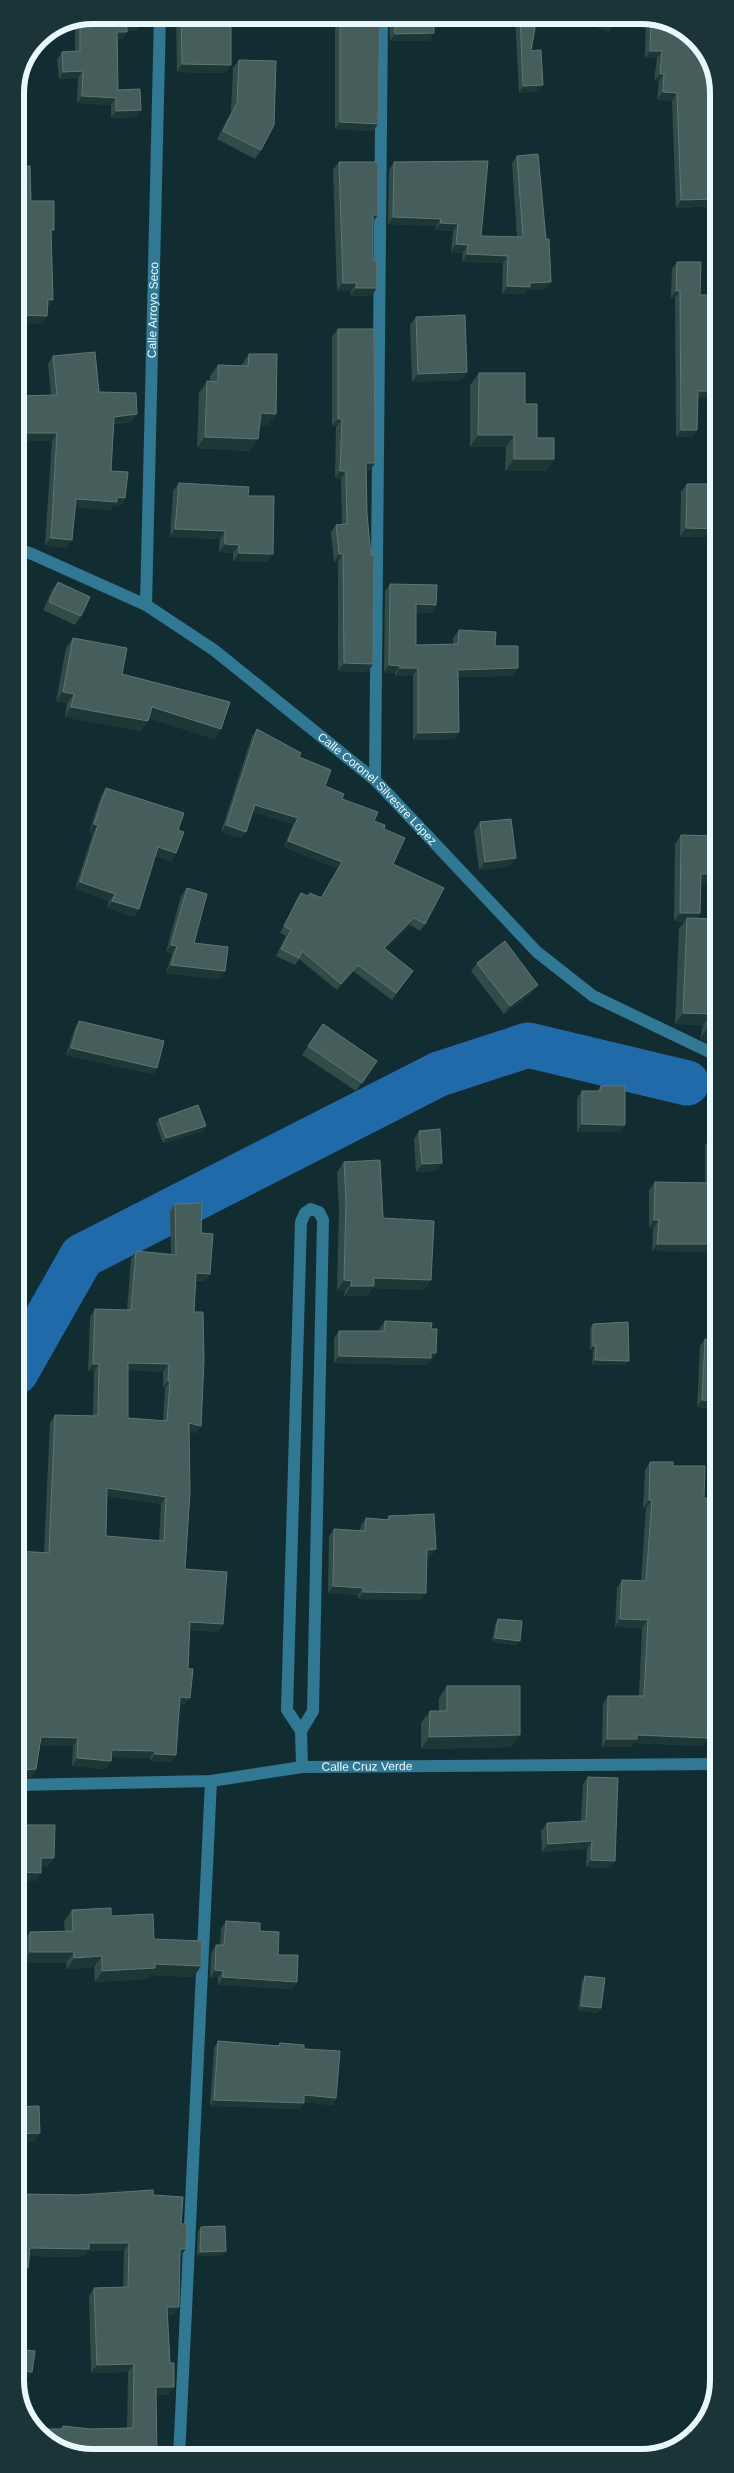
<svg xmlns="http://www.w3.org/2000/svg" width="734" height="2473" viewBox="0 0 734 2473" font-family="Arial,sans-serif">
  <rect width="100%" height="100%" fill="#122d31"/>
  <g fill="none" stroke-linecap="round" stroke-linejoin="round">
    <path stroke="#216aaa" stroke-width="45" d="M16,1372L82,1256L439,1074L528,1045L687,1083"/>
    <g stroke="#317894" stroke-width="12">
      <path id="s1" d="M15,548L32,554L146,605L214,650L375,780L537,952L593,996L718,1056"/>
      <path id="s2" d="M146,605L160,15"/>
      <path d="M375,780L382,15"/>
      <path d="M301,1731L287,1710L301,1222L305,1213L311,1209L319,1212L323,1220L313,1711L301,1731L302,1767"/>
      <path id="s3" d="M16,1785L211,1781L302,1767L719,1764"/>
      <path d="M179,2458L211,1781"/>
    </g>
  </g>
  <g fill="#314b48" fill-rule="evenodd">
    <path d="M92,15L140,24L136,31H127L122,39H118V90L141,110L136,117L111,118V105L77,103L78,78L59,79L57,60L62,52H75V22Z"/>
    <path d="M176,15H231L225,73L177,72Z"/>
    <path d="M269,15H380L378,124L373,131L335,129V17L270,20Z"/>
    <path d="M389,15H434V33L429,41H390Z"/>
    <path d="M515,15L537,16L531,51L539,91L519,93Z"/>
    <path d="M591,16H618L609,32L591,25Z"/>
    <path d="M646,16H651L718,206L676,208L672,101L657,99L659,81H654L657,58H645Z"/>
    <path d="M239,60L261,150L255,159L217,139L231,112L233,68Z"/>
    <path d="M517,156L546,289L527,290L525,294H502L503,263L462,262L463,253L451,252L453,231L435,230L436,226L388,224L389,170L394,162L481,236L517,237L512,163Z"/>
    <path d="M339,162L373,222L371,296H350L351,291H337L333,170Z"/>
    <path d="M677,262L700,295L715,371L718,370V398H698L697,430L692,437H676L675,298H671L672,269Z"/>
    <path d="M416,317L467,372L461,380L412,382L410,325Z"/>
    <path d="M338,329L370,471H366L367,514L373,664L368,672L338,671V561L334,562L331,532L336,525L342,524L341,479L335,478L336,427L332,426V337Z"/>
    <path d="M249,354L276,414L268,425H259L258,439L249,451L197,448L199,393L207,381L210,382V376L218,365L241,366Z"/>
    <path d="M53,356L99,392L132,422L114,424L111,471L125,498L120,506L114,505L111,510L75,507L67,548L45,545L52,441L51,395L48,364Z"/>
    <path d="M479,373L525,404L537,438L554,459L546,471H505L506,447H470V385Z"/>
    <path d="M179,483L248,496L267,562L233,561V553L219,552L220,539L170,537L173,491Z"/>
    <path d="M687,484H718V535L716,537H680L681,492Z"/>
    <path d="M58,582L81,616L75,625L43,610L52,590Z"/>
    <path d="M390,584L436,605L431,613L416,612V645L453,644V638L459,630L495,646L518,668L513,676L458,677L459,732L454,739L413,740V675L395,676V673L384,672L385,591Z"/>
    <path d="M73,638L122,674L221,729L214,739L149,718L141,731L65,717L67,703L56,701L66,648Z"/>
    <path d="M257,729L299,757L325,786L374,821L384,829L393,864L425,924L420,931L410,925L386,949L413,971L392,1000L353,971L337,990L299,959L295,965L276,956L286,936L280,933L297,899L301,893L308,896L310,893L321,897L338,869L284,847L293,824L253,812L242,838L221,832L252,736Z"/>
    <path d="M106,788L178,830L176,853L171,861L155,856L139,909L134,917L107,908L109,901L75,889L93,833L89,832L101,796Z"/>
    <path d="M480,822L510,866L479,870L474,831Z"/>
    <path d="M681,835L718,836V882L701,883L700,913L697,918L718,1045L700,1039L703,1025L675,1024L679,929L684,922L674,921L675,844Z"/>
    <path d="M187,888L194,943L225,971L220,979L166,973L172,954L166,952L181,896Z"/>
    <path d="M477,963L538,985L532,993L504,1014L471,971Z"/>
    <path d="M79,1021L157,1068L153,1074L66,1055L75,1028Z"/>
    <path d="M323,1024L377,1061L356,1091L302,1055Z"/>
    <path d="M601,1086L625,1125L620,1132H577V1098L582,1091H597Z"/>
    <path d="M159,1119L203,1131L163,1143L156,1123Z"/>
    <path d="M419,1131L436,1171L416,1172L414,1139Z"/>
    <path d="M718,1137V1252L652,1251L653,1228H649V1190L655,1182L705,1183V1145L710,1138Z"/>
    <path d="M344,1162L383,1218L424,1290L373,1288L367,1296H344L345,1291L337,1290L339,1210L337,1172Z"/>
    <path d="M175,1204L201,1233L210,1274L204,1281H196L194,1312L201,1426L196,1433L189,1431L185,1569L223,1624L218,1632L190,1630L184,1705H180L171,1762L150,1761V1758L111,1757L106,1769L72,1766L73,1746L40,1745L36,1769L31,1777L16,1778V1707L18,1708L20,1686H16V1551L44,1552L50,1422L55,1415L93,1416L94,1371H88L90,1317L95,1309L127,1310L131,1259L136,1251L171,1254L170,1211ZM128,1370L163,1372V1388H165L163,1421L128,1418ZM107,1496L161,1504L159,1541L106,1536Z"/>
    <path d="M385,1321L431,1329L436,1353L431,1361L429,1360L426,1365L334,1363V1338L339,1331H379V1329Z"/>
    <path d="M593,1324L626,1365H592L593,1350H590V1328Z"/>
    <path d="M705,1339L718,1409L697,1407L700,1346Z"/>
    <path d="M650,1462L673,1466L704,1498L716,1541L714,1704H719V1742H705L702,1746L634,1743L631,1747H602L603,1704L608,1696H639L642,1628L615,1627L617,1588L622,1580L641,1581L646,1508H643L645,1470Z"/>
    <path d="M389,1516L436,1549L431,1556L427,1557L421,1600L358,1599V1595L328,1593L329,1536L334,1529L360,1531L361,1525L366,1518L387,1519Z"/>
    <path d="M498,1619L517,1645L492,1642L495,1624Z"/>
    <path d="M447,1686L512,1747L421,1749V1723L430,1711H439V1698Z"/>
    <path d="M588,1777L615,1861L609,1868L586,1867L587,1849L542,1852L541,1831L547,1823L581,1821L583,1784Z"/>
    <path d="M72,1910L111,1916L154,1939L194,1977L150,1975L147,1979L95,1982L94,1967L67,1969L66,1963H22V1943L30,1932H65L64,1921Z"/>
    <path d="M226,1921L260,1931L297,1982L292,1989L218,1985V1978H210L211,1953L216,1945H220L221,1929Z"/>
    <path d="M585,1976L601,2008L598,2013L578,2010L582,1980Z"/>
    <path d="M218,2041L278,2046L280,2043L304,2049L336,2098L332,2105L304,2102L300,2109L210,2106L214,2048Z"/>
    <path d="M22,2194L153,2195L181,2224L180,2257L173,2315H167L170,2363L174,2387L168,2395H156V2458H87L41,2438L46,2429H61L63,2426L90,2429L127,2428L128,2372L91,2373L89,2296L94,2288L123,2287L124,2251H87L83,2257L29,2256L28,2268L23,2276Z"/>
    <path d="M201,2227L226,2251L223,2255L197,2256L198,2231Z"/>
  </g>
  <g fill="#1c3736">
    <path d="M273,15H336L335,17L270,20Z"/>
    <path d="M596,18L614,25L609,32L591,25Z"/>
    <path d="M127,24H140L136,31H122Z"/>
    <path d="M117,32H127L122,39H113Z"/>
    <path d="M434,33L429,41H390L395,34Z"/>
    <path d="M650,51H662L657,58H645Z"/>
    <path d="M182,64L231,65L225,73L177,72Z"/>
    <path d="M83,71L78,78L59,79L63,72Z"/>
    <path d="M660,74H664L659,81H654Z"/>
    <path d="M543,85L539,91L519,93L523,86Z"/>
    <path d="M663,92L677,93L672,101L657,99Z"/>
    <path d="M82,96L116,98L111,105L77,103Z"/>
    <path d="M141,110L136,117L111,118L116,111Z"/>
    <path d="M340,122L378,124L373,131L335,129Z"/>
    <path d="M718,199V206L676,208L681,200Z"/>
    <path d="M373,215H378L372,223Z"/>
    <path d="M393,217L441,219L436,226L388,224Z"/>
    <path d="M440,223L458,224L453,231L435,230Z"/>
    <path d="M456,244L468,245L463,253L451,252Z"/>
    <path d="M467,254L508,256L503,263L462,262Z"/>
    <path d="M551,282L546,289L527,290L525,294H502L507,286L530,283Z"/>
    <path d="M343,283H357L351,291H337Z"/>
    <path d="M356,288H377L371,296H350Z"/>
    <path d="M676,291H680L675,298H671Z"/>
    <path d="M48,299L53,300L48,308Z"/>
    <path d="M15,315L47,316L42,324L15,323Z"/>
    <path d="M467,372L461,380L412,382L418,374Z"/>
    <path d="M698,391H718V398H693Z"/>
    <path d="M261,413L276,414L268,425H253Z"/>
    <path d="M137,414L132,422L108,424L114,417Z"/>
    <path d="M338,419H342L336,427L332,426Z"/>
    <path d="M681,430H697L692,437H676Z"/>
    <path d="M15,433H57L52,441H15Z"/>
    <path d="M478,435H514L506,447H470Z"/>
    <path d="M205,437L258,439L249,451L197,448Z"/>
    <path d="M514,459H554L546,471H505Z"/>
    <path d="M366,463H375L370,471H361Z"/>
    <path d="M340,471H346L341,479L335,478Z"/>
    <path d="M117,497L125,498L120,506L114,505L111,510L71,507L76,499Z"/>
    <path d="M686,528L718,529V535L716,537H680Z"/>
    <path d="M175,529L225,531L220,539L170,537Z"/>
    <path d="M51,538L72,540L67,548L45,545Z"/>
    <path d="M225,544L239,545L233,553L219,552Z"/>
    <path d="M239,553L273,554L267,562L233,561Z"/>
    <path d="M339,554H343L338,561L334,562Z"/>
    <path d="M416,604L436,605L431,613L411,612Z"/>
    <path d="M344,663L373,664L368,672L338,671Z"/>
    <path d="M389,665L400,666L395,673L384,672Z"/>
    <path d="M400,668H418L413,675L395,676Z"/>
    <path d="M518,668L513,676L453,677L458,670Z"/>
    <path d="M63,692L74,694L67,703L56,701Z"/>
    <path d="M71,707L148,721L141,731L65,717Z"/>
    <path d="M152,707L221,729L214,739L145,717Z"/>
    <path d="M459,732L454,739L413,740L418,733Z"/>
    <path d="M255,805L298,818L293,824L251,812Z"/>
    <path d="M94,824L98,825L93,833L89,832Z"/>
    <path d="M226,825L246,832L242,838L221,832Z"/>
    <path d="M288,841L342,862L338,869L284,847Z"/>
    <path d="M158,847L176,853L171,861L153,855Z"/>
    <path d="M516,858L510,866L479,870L485,862Z"/>
    <path d="M701,874H718V882L695,883Z"/>
    <path d="M80,882L115,894L109,901L75,889Z"/>
    <path d="M112,901L139,909L134,917L107,908Z"/>
    <path d="M680,913H700L694,922L687,918L684,922L674,921Z"/>
    <path d="M414,918L410,925L380,955L384,948Z"/>
    <path d="M171,945L177,946L172,954L166,952Z"/>
    <path d="M171,965L225,971L220,979L166,973Z"/>
    <path d="M358,965L353,971L337,990L341,984Z"/>
    <path d="M538,985L532,993L504,1014L510,1006Z"/>
    <path d="M683,1013L711,1014L703,1025L675,1024Z"/>
    <path d="M708,1027L718,1031V1045L700,1039Z"/>
    <path d="M71,1048L157,1068L153,1074L66,1055Z"/>
    <path d="M582,1124L625,1125L620,1132H577Z"/>
    <path d="M206,1126L203,1131L163,1143L166,1138Z"/>
    <path d="M442,1163L436,1171L416,1172L422,1164Z"/>
    <path d="M654,1220H659L653,1228H649Z"/>
    <path d="M657,1244H718V1252L652,1251Z"/>
    <path d="M196,1273L210,1274L204,1281L191,1280Z"/>
    <path d="M374,1278L431,1280L424,1290L373,1288L367,1296H344L351,1286Z"/>
    <path d="M344,1280L352,1281L345,1291L337,1290Z"/>
    <path d="M593,1346H596L593,1350H590Z"/>
    <path d="M431,1353H436L431,1361L429,1360L426,1365L334,1363L339,1356Z"/>
    <path d="M595,1360L629,1361L626,1365H592Z"/>
    <path d="M128,1363L169,1364L163,1372L123,1370Z"/>
    <path d="M93,1364H99L94,1371H88Z"/>
    <path d="M168,1381H170L165,1388H163Z"/>
    <path d="M702,1400L718,1401V1409L697,1407Z"/>
    <path d="M189,1423L201,1426L196,1433L184,1430Z"/>
    <path d="M107,1488L166,1497L161,1504L102,1495Z"/>
    <path d="M649,1500H652L646,1508H643Z"/>
    <path d="M436,1549L431,1556L422,1557L427,1550Z"/>
    <path d="M333,1586L363,1588L358,1595L328,1593Z"/>
    <path d="M363,1592L426,1593L421,1600L358,1599Z"/>
    <path d="M620,1619L648,1620L642,1628L615,1627Z"/>
    <path d="M190,1622L223,1624L218,1632L185,1629Z"/>
    <path d="M495,1638L520,1641L517,1645L492,1642Z"/>
    <path d="M16,1678L25,1679L20,1686H16Z"/>
    <path d="M180,1697L190,1698L184,1705H175Z"/>
    <path d="M707,1734H719V1742H705L702,1746L634,1743L631,1747H602L607,1739L637,1735Z"/>
    <path d="M520,1735L512,1747L421,1749L429,1737Z"/>
    <path d="M41,1737L78,1738L73,1746L36,1745Z"/>
    <path d="M112,1750L155,1751L150,1758L107,1757Z"/>
    <path d="M155,1754L176,1755L171,1762L150,1761Z"/>
    <path d="M77,1758L111,1761L106,1769L72,1766Z"/>
    <path d="M36,1769L31,1777L16,1778V1771Z"/>
    <path d="M592,1841L587,1849L542,1852L548,1844Z"/>
    <path d="M41,1858H54L49,1866H36Z"/>
    <path d="M591,1860L615,1861L609,1868L586,1867Z"/>
    <path d="M16,1872L41,1873L36,1881H16Z"/>
    <path d="M30,1952H74L66,1963H22Z"/>
    <path d="M102,1956L94,1967L67,1969L74,1958Z"/>
    <path d="M155,1964L201,1966L194,1977L150,1975L147,1979L95,1982L102,1971Z"/>
    <path d="M215,1970L223,1971L218,1978H210Z"/>
    <path d="M223,1977L297,1982L292,1989L218,1985Z"/>
    <path d="M581,2006L601,2008L598,2013L578,2010Z"/>
    <path d="M304,2095L336,2098L332,2105L300,2102Z"/>
    <path d="M214,2100L304,2103L300,2109L210,2106Z"/>
    <path d="M40,2133L34,2142H16V2134Z"/>
    <path d="M89,2243H129L124,2251H87L83,2257L24,2256L30,2248Z"/>
    <path d="M180,2249H186L180,2257H174Z"/>
    <path d="M226,2251L223,2255L197,2256L200,2252Z"/>
    <path d="M16,2266L28,2268L23,2276L16,2275Z"/>
    <path d="M167,2307H179L173,2315H161Z"/>
    <path d="M134,2364L128,2372L91,2373L97,2365Z"/>
    <path d="M17,2370L32,2372L26,2380L17,2379Z"/>
    <path d="M156,2387H174L168,2395H150Z"/>
    <path d="M135,2453L132,2458H87L79,2455L80,2454Z"/>
  </g>
  <g fill="#455e5b" stroke="#5e7674" fill-rule="evenodd">
    <path d="M92,15H140V24H127V32H117L118,90L140,89L141,110L116,111V98L82,96L83,71L63,72L62,52L80,51V20Z"/>
    <path d="M181,15H231V65L182,64Z"/>
    <path d="M340,15H380L378,124L340,122Z"/>
    <path d="M395,15H434V33L395,34Z"/>
    <path d="M520,15L537,16L531,51L541,50L543,85L523,86Z"/>
    <path d="M596,16H618L614,25L596,18Z"/>
    <path d="M651,16L693,34L717,77L718,199L681,200L677,93L663,92L664,74H660L662,51H650Z"/>
    <path d="M239,60L276,61L274,125L261,150L223,131L237,103Z"/>
    <path d="M538,154L546,239H549L551,282L530,283V287L507,286L508,256L467,254L468,245L456,244L458,224L440,223L441,219L393,217L394,162L488,161L481,236L523,237L517,156Z"/>
    <path d="M339,162H378V215H373V260H377V288H356L357,283H343Z"/>
    <path d="M30,166L31,201H54V230H51L53,300L48,299L47,316L15,315V167Z"/>
    <path d="M677,262H701L700,295H717L715,371L718,370V391H698L697,430H681L680,291H676Z"/>
    <path d="M465,315L467,372L418,374L416,317Z"/>
    <path d="M338,329H374L375,463H366L367,514L371,555H374L373,664L344,663L343,554H339L336,525L347,524L346,471H340L342,419H338Z"/>
    <path d="M95,352L99,392L136,393L137,414L114,417L111,471L128,472L125,498L117,497V502L76,499L72,540L51,538L57,433H15V396L57,395L53,356Z"/>
    <path d="M249,354H277L276,414L261,413L258,439L205,437L207,381L218,382V365L248,366Z"/>
    <path d="M479,373H525V404H537V438H554V459H514V435H478Z"/>
    <path d="M179,483L249,487L248,496H274L273,554L239,553V545L225,544V531L175,529Z"/>
    <path d="M687,484H718V529L686,528Z"/>
    <path d="M58,582L90,597L81,616L49,602Z"/>
    <path d="M390,584L437,585L436,605L416,604V645L458,644L459,630L496,632L495,646H518V668L458,670L459,732L418,733V668H400V666L389,665Z"/>
    <path d="M73,638L127,648L122,674L230,702L221,729L152,707L148,721L71,707L74,694L63,692Z"/>
    <path d="M257,729L301,753L299,757L331,770L325,786L344,794L342,799L378,812L374,821L385,825L384,829L405,838L393,864L444,888L425,924L414,918L384,948L413,971L396,993L358,965L341,984L302,951L299,958L281,949L291,930L284,926L301,893L308,896L310,893L321,898L342,862L288,841L298,818L255,805L246,832L226,825Z"/>
    <path d="M106,788L184,813L178,830L184,832L176,853L158,847L139,909L112,901L115,894L80,882L98,825L94,824Z"/>
    <path d="M511,819L516,858L485,862L480,822Z"/>
    <path d="M681,835L718,836V874H701L700,913H680Z"/>
    <path d="M187,888L207,894L194,943L228,947L225,971L171,965L177,946L171,945Z"/>
    <path d="M687,918L718,919V1031L708,1027L711,1014L683,1013Z"/>
    <path d="M505,941L538,985L510,1006L477,963Z"/>
    <path d="M79,1021L164,1041L157,1068L71,1048Z"/>
    <path d="M323,1024L377,1061L362,1083L308,1046Z"/>
    <path d="M601,1086H625V1125L582,1124V1091H600Z"/>
    <path d="M198,1105L206,1126L166,1138L159,1119Z"/>
    <path d="M440,1129L442,1163L422,1164L419,1131Z"/>
    <path d="M718,1137V1244H657L659,1220H654L655,1182L710,1183V1138Z"/>
    <path d="M380,1160L383,1218L434,1221L431,1280L374,1278V1286H351L352,1281L344,1280L346,1201L344,1162Z"/>
    <path d="M202,1203L201,1233L213,1234L210,1274L196,1273L194,1312H203L204,1360L201,1426L189,1423L190,1492L185,1569L227,1572L223,1624L190,1622L188,1669H193L190,1698L180,1697L176,1755L155,1754V1751L112,1750L111,1761L77,1758L78,1738L41,1737L36,1769L16,1771V1707L22,1708L25,1679L16,1678V1551L49,1553L55,1415L98,1416L99,1364H93L95,1309L131,1310L136,1251L176,1255L175,1204ZM128,1363L169,1364L168,1381H170L167,1421L128,1418ZM107,1488L166,1497L164,1541L106,1536Z"/>
    <path d="M385,1321L432,1323L431,1329H437L436,1353H431V1358L339,1356V1331H384Z"/>
    <path d="M628,1322L629,1361L595,1360L596,1346H593V1324Z"/>
    <path d="M705,1339L718,1340V1401L702,1400Z"/>
    <path d="M650,1462H673V1466H705L704,1498L718,1499V1514L716,1541H718V1587L714,1638V1704H719V1734H707V1738L637,1735V1739H607L608,1696H644L648,1620L620,1619L622,1580L646,1581L652,1500H649Z"/>
    <path d="M434,1514L436,1549L427,1550L426,1593L363,1592V1588L333,1586L334,1529L365,1531L366,1518L389,1520V1516Z"/>
    <path d="M498,1619L522,1621L520,1641L495,1638Z"/>
    <path d="M447,1686H520V1735L429,1737L430,1711H447Z"/>
    <path d="M588,1777L618,1778L615,1861L591,1860L592,1841L548,1844L547,1823L586,1821Z"/>
    <path d="M16,1825H55L54,1858H41V1873L16,1872Z"/>
    <path d="M111,1908V1916L153,1914L154,1939L202,1941L201,1966L155,1964V1968L102,1971V1956L74,1958V1952H30V1932L73,1931L72,1910Z"/>
    <path d="M226,1921L260,1923V1931L279,1932L278,1955H298L297,1982L223,1977V1971L215,1970L216,1945H224Z"/>
    <path d="M585,1976L605,1978L601,2008L581,2006Z"/>
    <path d="M218,2041L279,2046L280,2043L304,2045V2049L340,2051L336,2098L304,2095V2103L214,2100Z"/>
    <path d="M39,2106L40,2133L16,2134V2107Z"/>
    <path d="M16,2189H22V2194L78,2195L153,2190V2195L183,2197L181,2224H187L186,2249H180L179,2307H167L170,2363H174V2387H156L157,2457H135V2453L80,2454V2455L46,2441V2429H62L63,2426L90,2429L133,2428L134,2364L97,2365L94,2288L128,2287L129,2243H89V2249L30,2248L28,2268L16,2266Z"/>
    <path d="M225,2226L226,2251L200,2252L201,2227Z"/>
    <path d="M17,2349L35,2351L32,2372L17,2370Z"/>
  </g>
  <g text-anchor="middle" stroke-width="4" stroke-linejoin="round" paint-order="stroke">
    <g font-size="12" fill="#e9f9fb" stroke="#082327">
      <text dy="4" stroke="none"><textPath href="#s2" startOffset="295">Calle Arroyo Seco</textPath></text>
      <text dy="4" stroke="none"><textPath href="#s1" startOffset="439">Calle Coronel Silvestre López</textPath></text>
      <text dy="4" stroke="none"><textPath href="#s3" startOffset="352">Calle Cruz Verde</textPath></text>
    </g>
  </g>
  <path d="M0 0H734V2473H0ZM93 24H641A69 69 0 0 1 710 93V2380A69 69 0 0 1 641 2449H93A69 69 0 0 1 24 2380V93A69 69 0 0 1 93 24Z" fill="#1a3438" fill-rule="evenodd"/>
  <path fill="none" stroke="#e9f9fb" stroke-width="6" d="M93 24H641A69 69 0 0 1 710 93V2380A69 69 0 0 1 641 2449H93A69 69 0 0 1 24 2380V93A69 69 0 0 1 93 24Z"/>
</svg>
